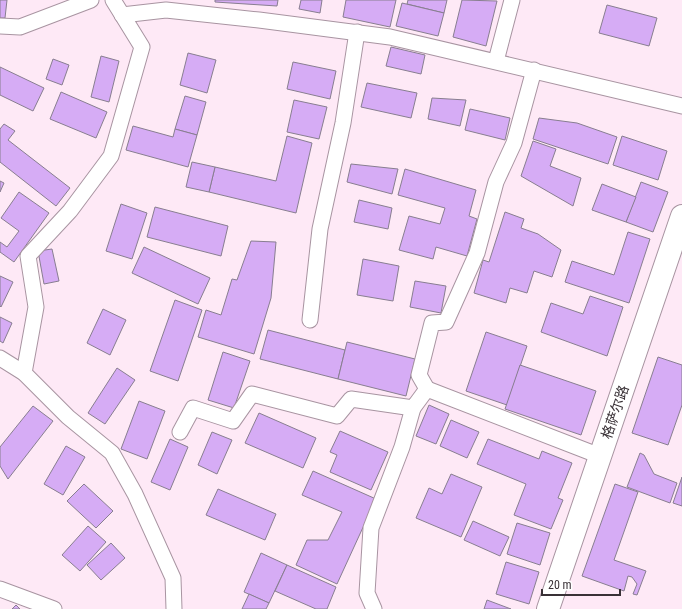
<svg xmlns="http://www.w3.org/2000/svg" width="682" height="609" viewBox="0 0 682 609" font-family="'Roboto Condensed','Noto Sans SC',sans-serif">
  <rect width="100%" height="100%" fill="#fee9f6"/>
  <g fill="#d6acf5" stroke="#887e90">
    <path d="M0,0H7L5,18H0Z"/>
    <path d="M215,0H278L277,6L215,2Z"/>
    <path d="M301,0H322L320,13L299,9Z"/>
    <path d="M346,0H396L390,27L343,17Z"/>
    <path d="M408,0H447L444,13L407,4Z"/>
    <path d="M462,0L497,1L486,46L453,37Z"/>
    <path d="M402,3L444,13L438,36L396,26Z"/>
    <path d="M607,5L657,18L649,46L599,33Z"/>
    <path d="M391,47L425,55L421,74L386,66Z"/>
    <path d="M188,53L216,60L207,93L180,85Z"/>
    <path d="M101,56L119,61L109,102L91,97Z"/>
    <path d="M53,59L69,65L62,85L46,79Z"/>
    <path d="M293,62L336,71L330,99L287,89Z"/>
    <path d="M0,67L44,88L33,111L0,95Z"/>
    <path d="M367,83L417,93L411,118L361,107Z"/>
    <path d="M61,92L107,112L96,138L50,119Z"/>
    <path d="M185,96L206,102L197,135L175,129Z"/>
    <path d="M432,98L466,100L460,126L428,119Z"/>
    <path d="M294,100L327,107L319,139L287,132Z"/>
    <path d="M470,109L510,118L505,140L465,130Z"/>
    <path d="M539,118L577,123L617,137L608,164L533,139Z"/>
    <path d="M4,124L15,131L8,140L70,188L56,206L0,162V129Z"/>
    <path d="M133,126L173,137L175,129L197,135L188,167L126,150Z"/>
    <path d="M287,136L312,143L296,213L209,192L215,167L276,181Z"/>
    <path d="M622,136L667,151L658,180L613,165Z"/>
    <path d="M533,141L556,149L550,166L581,178L573,206L521,176Z"/>
    <path d="M192,162L215,167L209,192L186,187Z"/>
    <path d="M351,164L398,169L392,194L347,182Z"/>
    <path d="M405,169L476,190L469,216L477,219L467,256L436,247L433,259L399,250L409,216L440,224L445,208L398,195Z"/>
    <path d="M0,181L4,183L0,192Z"/>
    <path d="M641,182L668,192L653,232L626,222Z"/>
    <path d="M602,184L636,197L626,222L592,210Z"/>
    <path d="M19,192L49,213L14,262L0,252V242L7,247L19,231L1,218Z"/>
    <path d="M359,200L392,208L388,229L354,222Z"/>
    <path d="M121,204L147,213L132,259L106,251Z"/>
    <path d="M155,207L228,226L221,256L147,237Z"/>
    <path d="M505,212L524,219L521,228L538,234L561,250L552,277L534,271L527,293L510,288L506,303L474,293L483,260L489,262Z"/>
    <path d="M628,232L650,239L629,303L565,282L572,261L614,275Z"/>
    <path d="M251,241L276,242L271,298L254,354L198,337L206,310L221,315L232,279L237,280Z"/>
    <path d="M144,247L210,278L198,304L132,273Z"/>
    <path d="M52,249L59,281L44,284L38,251Z"/>
    <path d="M363,259L399,266L393,301L357,295Z"/>
    <path d="M0,276L13,282L1,307L0,306Z"/>
    <path d="M415,281L446,286L441,313L410,307Z"/>
    <path d="M590,296L623,307L607,356L541,332L551,303L583,314Z"/>
    <path d="M175,300L202,310L178,381L150,371Z"/>
    <path d="M103,309L126,320L110,355L87,343Z"/>
    <path d="M0,317L12,323L3,343L0,341Z"/>
    <path d="M268,330L345,350L338,379L260,359Z"/>
    <path d="M486,332L527,346L507,405L466,391Z"/>
    <path d="M347,342L415,359L406,396L338,379Z"/>
    <path d="M223,352L250,361L234,408L208,400Z"/>
    <path d="M658,357L682,365V405L668,445L632,433Z"/>
    <path d="M520,365L596,391L581,435L505,409Z"/>
    <path d="M117,368L135,380L105,424L88,413Z"/>
    <path d="M139,401L165,411L147,459L121,449Z"/>
    <path d="M429,405L449,414L436,444L416,436Z"/>
    <path d="M33,406L53,421L8,479L0,466V447Z"/>
    <path d="M259,413L316,438L303,468L245,443Z"/>
    <path d="M451,420L479,432L467,458L440,446Z"/>
    <path d="M340,431L388,452L371,490L330,472L337,455L330,452Z"/>
    <path d="M212,432L232,440L217,474L198,465Z"/>
    <path d="M170,439L188,447L170,490L151,482Z"/>
    <path d="M488,439L539,459L542,451L572,463L558,498L563,500L551,529L514,515L526,484L477,464Z"/>
    <path d="M66,446L85,457L63,495L44,484Z"/>
    <path d="M640,453L644,455L654,474L677,483L670,503L627,487Z"/>
    <path d="M313,471L376,499L337,584L296,565L307,540H328L342,512L302,495Z"/>
    <path d="M451,474L482,487L461,537L416,518L429,488L442,494Z"/>
    <path d="M682,477V506L673,503Z"/>
    <path d="M84,484L113,511L96,528L67,501Z"/>
    <path d="M615,484L638,492L614,560L646,571L637,595L633,594L637,584L632,577L628,576L624,591L582,576Z"/>
    <path d="M218,489L276,514L265,540L206,515Z"/>
    <path d="M473,521L509,537L500,556L464,540Z"/>
    <path d="M517,523L550,533L540,565L507,554Z"/>
    <path d="M88,526L106,542L80,571L62,555Z"/>
    <path d="M111,543L125,558L101,580L87,565Z"/>
    <path d="M261,553L287,565L269,603L244,592Z"/>
    <path d="M506,562L539,572L529,604L496,594Z"/>
    <path d="M287,565L336,587L327,609H316L275,591Z"/>
    <path d="M249,594L269,603L266,609H242Z"/>
    <path d="M487,600L511,609H484Z"/>
    <path d="M16,605L20,609H12Z"/>
  </g>
  <g fill="none" stroke-linecap="round" stroke-linejoin="round">
    <g stroke="#a894a1" stroke-width="17">
      <g id="lane">
        <path d="M122,15L166,10L259,20L390,37L682,106"/>
        <path d="M0,26L20,27L91,0"/>
        <path d="M496,61L512,0"/>
        <path d="M310,320L320,229L343,123L357,32"/>
        <path d="M0,358L24,373L68,417L112,453L135,494L173,578L174,609"/>
        <path d="M24,373L36,307L28,256L70,211L111,156L142,47L113,0"/>
        <path d="M427,389L419,375L432,323L446,322L477,253L496,182L514,143L534,70"/>
        <path d="M180,432L193,408L233,421L252,394L337,416L351,399L413,408L427,389L600,456"/>
        <path d="M0,589L54,609"/>
        <path d="M374,609L367,593L371,528L402,447L413,408"/>
      </g>
    </g>
    <g stroke="#a894a1" stroke-width="24">
      <path id="street" d="M548,609L682,216"/>
    </g>
    <use href="#lane" stroke="#fff" stroke-width="15"/>
    <use href="#street" stroke="#fff" stroke-width="22"/>
  </g>
  <g text-anchor="middle" stroke-width="3" stroke-linejoin="round" paint-order="stroke">
    <g font-size="14" fill="#393136" stroke="#fff">
      <text transform="translate(615 412) rotate(-71)" y="5">格萨尔路</text>
    </g>
  </g>
  <path d="M542 589v6h78v-6" fill="none" stroke="#393136" stroke-width="2"/>
  <text x="548" y="589" font-size="12" fill="#393136" stroke="#ffffff" stroke-width="3" paint-order="stroke">20 m</text>
</svg>
